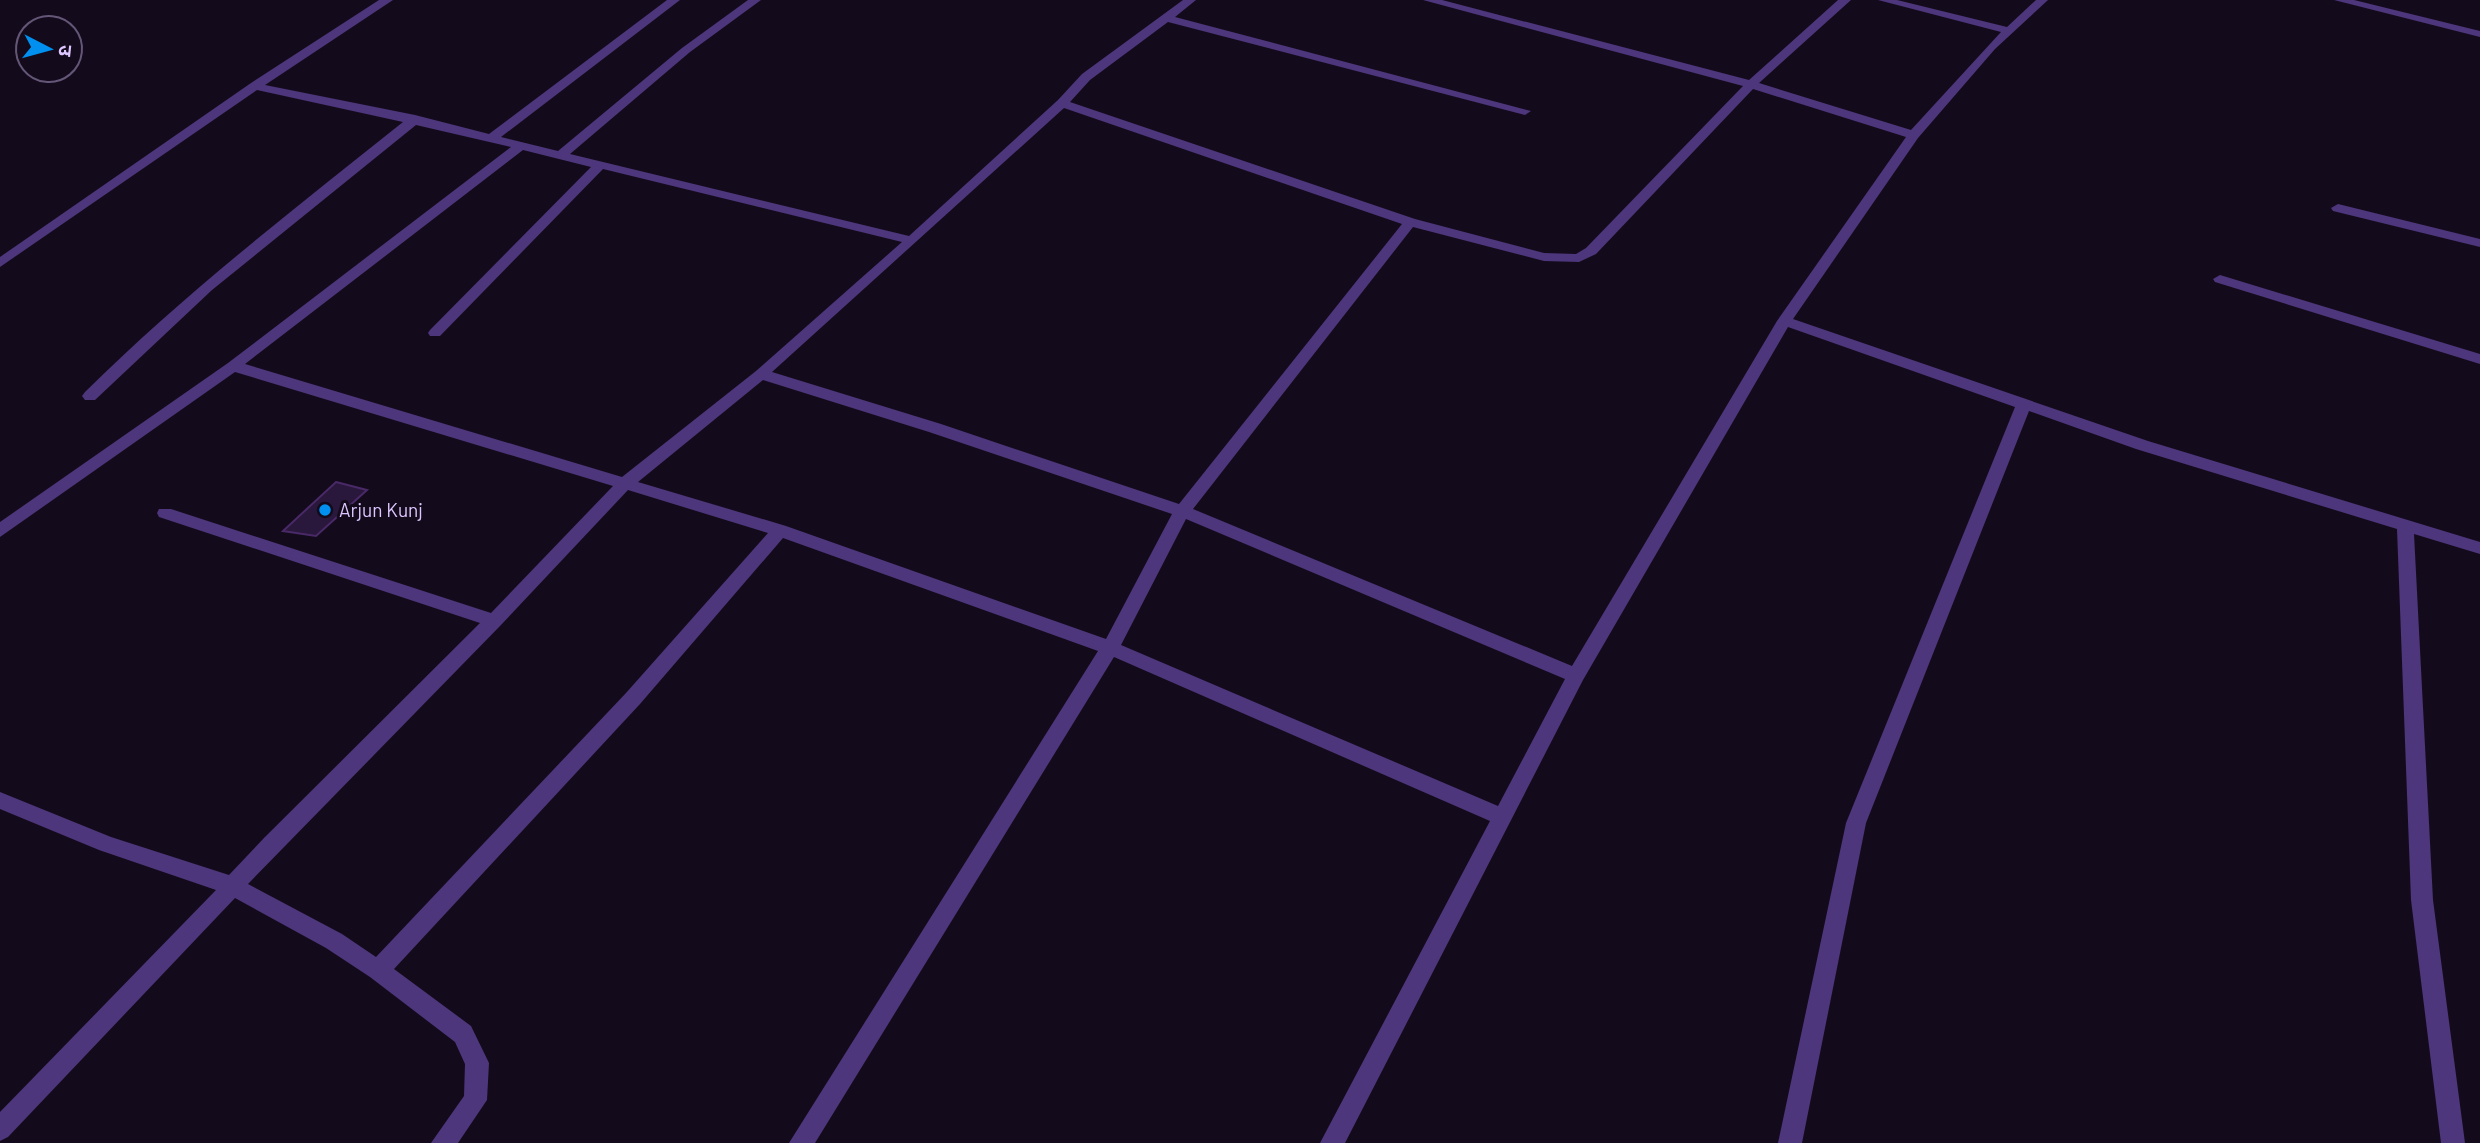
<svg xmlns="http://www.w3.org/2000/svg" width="2480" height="1143" viewBox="0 0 2480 1143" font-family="Barlow,'Noto Sans Devanagari',sans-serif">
  <rect width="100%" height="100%" fill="#130b1c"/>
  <path fill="#2a173c" stroke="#492968" stroke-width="2" d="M336,482L367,490L316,536L283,531Z"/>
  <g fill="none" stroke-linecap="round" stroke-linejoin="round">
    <g fill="#4d367b" fill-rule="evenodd">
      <path d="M379,0H393L265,85L415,115L489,134L667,0H680L501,137L558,151L682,48L748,0H761L690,52L570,154L909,236L1058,100L1082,74L1183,0H1196L1175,17L1531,111L1525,115L1168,22L1090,80L1070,102L1415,219L1544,253L1576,254L1586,248L1743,86L1423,0H1442L1749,80L1838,0H1851L1759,83L1911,130L2001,32L1878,0H1897L2007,27L2036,0H2048L1995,49L1918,138L1793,319L2148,441L2480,542V554L2414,534L2433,900L2465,1143H2441L2411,900L2397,529L2136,449L2029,411L1866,823L1802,1143H1778L1846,823L2015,407L1788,327L1583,680L1345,1143H1320L1490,821L1114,657L815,1143H789L1098,651L783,538L640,704L394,969L471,1026L489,1063L487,1100L458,1143H431L464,1096L465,1064L455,1042L370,977L326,948L235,898L8,1137L0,1141V1112L216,890L99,850L0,809V792L111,837L229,875L264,838L480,623L159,517L157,513L159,509H171L491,613L613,486L235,372L0,537V522L228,363L511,147L416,125L212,290L95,400H85L82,396L85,392C184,294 294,209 403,122L257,90L0,267V257L251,83ZM1753,89L1906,137L1777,321L1572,666L1193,509L1413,227L1544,261L1579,262L1596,254ZM1064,108L1402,224L1179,504L941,424L772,372ZM523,150L591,167L430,330L428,333L430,336H440L603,169L902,242L756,371L622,477L245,364ZM763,380L929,432L1172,514L1106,639L786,526L638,482ZM628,490L768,533L626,693L376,957L342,934L248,884L500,626ZM1186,519L1565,679L1498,806L1121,645Z"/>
      <path d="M2334,0H2354L2480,31V37Z"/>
      <path d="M2338,204L2480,239V247L2333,211L2331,208Z"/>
      <path d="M2220,275L2480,354V364L2215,282L2213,279Z"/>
    </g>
  </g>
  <circle fill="#0190ef" stroke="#130b1c" stroke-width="2.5" cx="325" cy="510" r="7"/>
  <g text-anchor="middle" stroke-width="6" stroke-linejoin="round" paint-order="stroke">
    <g font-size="19" fill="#ddc6ff" stroke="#130b1c" text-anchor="start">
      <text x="339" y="517">Arjun Kunj</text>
    </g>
  </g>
  <g transform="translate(49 49) rotate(96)"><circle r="33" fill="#130b1c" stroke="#645677" stroke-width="2"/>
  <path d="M0-5L12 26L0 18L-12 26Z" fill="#0190ef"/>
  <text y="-10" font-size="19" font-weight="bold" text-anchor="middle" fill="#ddc6ff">उ</text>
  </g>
</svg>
